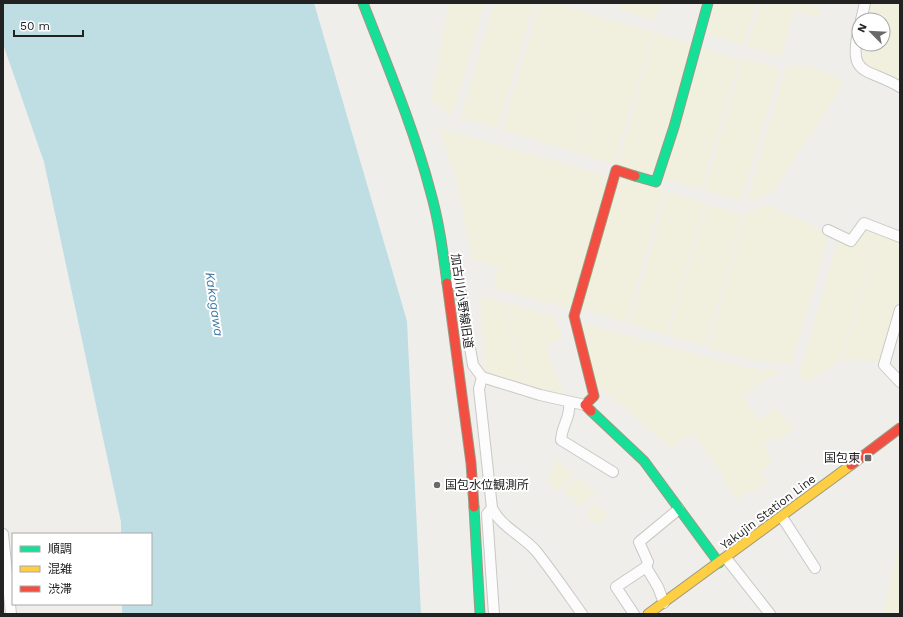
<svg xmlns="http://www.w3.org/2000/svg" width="903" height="617" viewBox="0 0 903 617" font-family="'Work Sans','Noto Sans JP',sans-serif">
  <rect width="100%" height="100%" fill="#f0eeeb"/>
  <g fill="#f1f0de">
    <path d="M448,3H485L452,116L431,101Z"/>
    <path d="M494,3H534L498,128L460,118Z"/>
    <path d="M539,3H555L615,21L576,152L502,130Z"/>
    <path d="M621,3H661L656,21L619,10Z"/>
    <path d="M716,3H756L743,45L707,34Z"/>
    <path d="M760,3H796L781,58L747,46Z"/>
    <path d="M798,3H813L812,6L821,9L818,18L796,12Z"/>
    <path d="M871,3H900V78L869,67L863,59L862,44H883V20H867Z"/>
    <path d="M615,21L653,32L614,164L577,153Z"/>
    <path d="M655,33L692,44L654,175L617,165Z"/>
    <path d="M703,48L740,59L701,190L664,179Z"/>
    <path d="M743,58L780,69L741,201L704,190Z"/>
    <path d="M786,65L813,67L845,82L774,190L755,201L748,197Z"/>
    <path d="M439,128L608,176L573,309L493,288L499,267L472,260L457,183Z"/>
    <path d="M618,178L664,190L626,322L581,309Z"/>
    <path d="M667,192L705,203L666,335L629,324Z"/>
    <path d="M707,204L744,215L705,346L668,336Z"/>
    <path d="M770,205L826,232L828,238L791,365L748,359L708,348L746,212Z"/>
    <path d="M865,226L879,231L839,362L807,382L798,377L838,241L850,246Z"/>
    <path d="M879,234L900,243V292L880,361L842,360Z"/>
    <path d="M482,296L504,303L525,388L485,375L480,299Z"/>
    <path d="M505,303L554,316L562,337L546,346L554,371L560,382L563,393L562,396L527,388Z"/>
    <path d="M590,325L732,364L758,369L781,370L757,385L743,398L760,420L775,408L794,429L776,442L773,438L763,446L773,462L761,471L767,481L754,491L752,489L736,499L725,482L721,472L694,434L686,436L672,449L602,389L597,391L581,326Z"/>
    <path d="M556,460L574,474L558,490L555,491L547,479Z"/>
    <path d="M577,477L595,492L581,507L563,489Z"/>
    <path d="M594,503L607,514L598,525L585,514Z"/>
    <path d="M900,543V614H882L897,554Z"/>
  </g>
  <path fill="#bedee4" d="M3,3H314L407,321L421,614H122V604H151V534H121V522L44,162L3,44Z"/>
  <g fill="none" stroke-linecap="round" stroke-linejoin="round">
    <g stroke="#c9c8c7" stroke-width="12">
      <g id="street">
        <path d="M861,20L865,3"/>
        <path d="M859,28C847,78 867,67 900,87"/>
        <path d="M828,230L851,241L864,223L900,237"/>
        <path d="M448,282L459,284L473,365L482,377L540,395L585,405"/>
        <path d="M900,310L884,365L900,382"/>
        <path d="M482,377L479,389L492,508L487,514L494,614"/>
        <path d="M569,402C571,418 562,424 561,440L613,472"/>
        <path d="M492,508C501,527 522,535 536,551C552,571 567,593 582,614"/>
        <path d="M782,517L815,568"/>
        <path d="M3,534L11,614"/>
        <path d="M726,558L770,614"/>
        <path d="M646,567L648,562L639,542L679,509"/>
        <path d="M634,614L616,587L646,567L658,587L664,603"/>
      </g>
    </g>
    <g stroke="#9b9b81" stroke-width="11">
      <g id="fast">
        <path d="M363,3C387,65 413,126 430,190C439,221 443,252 447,283"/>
        <path d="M635,176L656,182L674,127L708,3"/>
        <path d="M591,411L644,461L719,563"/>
        <path d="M474,507L480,614"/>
      </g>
    </g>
    <g stroke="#9b9b81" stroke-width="11">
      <path id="slow" d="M648,614L851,465"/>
    </g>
    <g stroke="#9b9b81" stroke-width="11">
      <g id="jam">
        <path d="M447,283L471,463L474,507"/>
        <path d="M591,411L585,405L594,396L574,316L616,170L635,176"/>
        <path d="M851,465L900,428"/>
      </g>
    </g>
    <use href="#street" stroke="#fdfcfc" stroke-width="10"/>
    <use href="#fast" stroke="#16e098" stroke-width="9"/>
    <use href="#slow" stroke="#ffcf43" stroke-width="9"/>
    <use href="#jam" stroke="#f24e42" stroke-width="9"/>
  </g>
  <g fill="#6a6968" stroke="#fff" stroke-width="1.5">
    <rect x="864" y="454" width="8" height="8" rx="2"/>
    <circle cx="437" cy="485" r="4"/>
  </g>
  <g text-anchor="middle" stroke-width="4" stroke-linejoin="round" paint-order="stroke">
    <g font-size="12" fill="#222" stroke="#fff">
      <text transform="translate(462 301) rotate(82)" y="4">加古川小野線旧道</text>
      <text transform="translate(768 512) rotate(-37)" y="4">Yakujin Station Line</text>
    </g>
    <g font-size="12" fill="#222" stroke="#fff" text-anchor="end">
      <text x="860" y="462">国包東</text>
      <text x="445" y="489" text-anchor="start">国包水位観測所</text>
    </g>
    <g font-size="13" font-style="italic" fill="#437ba6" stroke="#fff">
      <text transform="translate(215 304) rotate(82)" y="5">Kakogawa</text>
    </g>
  </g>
  <rect width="903" height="617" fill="none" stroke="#222222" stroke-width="8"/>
  <rect x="12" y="533" width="140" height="72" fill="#ffffff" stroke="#a7a7a7"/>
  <rect x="20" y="546" width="20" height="6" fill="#16e098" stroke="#a7a7a7"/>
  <text x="48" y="553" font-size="12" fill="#222222">順調</text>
  <rect x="20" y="566" width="20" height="6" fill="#ffcf43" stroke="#a7a7a7"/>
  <text x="48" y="573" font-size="12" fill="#222222">混雑</text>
  <rect x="20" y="586" width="20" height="6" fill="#f24e42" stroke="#a7a7a7"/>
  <text x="48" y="593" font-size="12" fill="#222222">渋滞</text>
  <g transform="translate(871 32) rotate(294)"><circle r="19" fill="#ffffff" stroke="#a7a7a7"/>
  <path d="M0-3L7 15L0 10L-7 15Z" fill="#6a6968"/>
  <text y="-6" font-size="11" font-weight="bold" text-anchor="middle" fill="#222222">N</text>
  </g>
  <path d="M14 30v6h69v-6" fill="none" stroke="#222222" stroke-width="2"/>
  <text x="20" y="30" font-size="12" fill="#222222" stroke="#ffffff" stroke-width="3" paint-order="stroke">50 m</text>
</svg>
